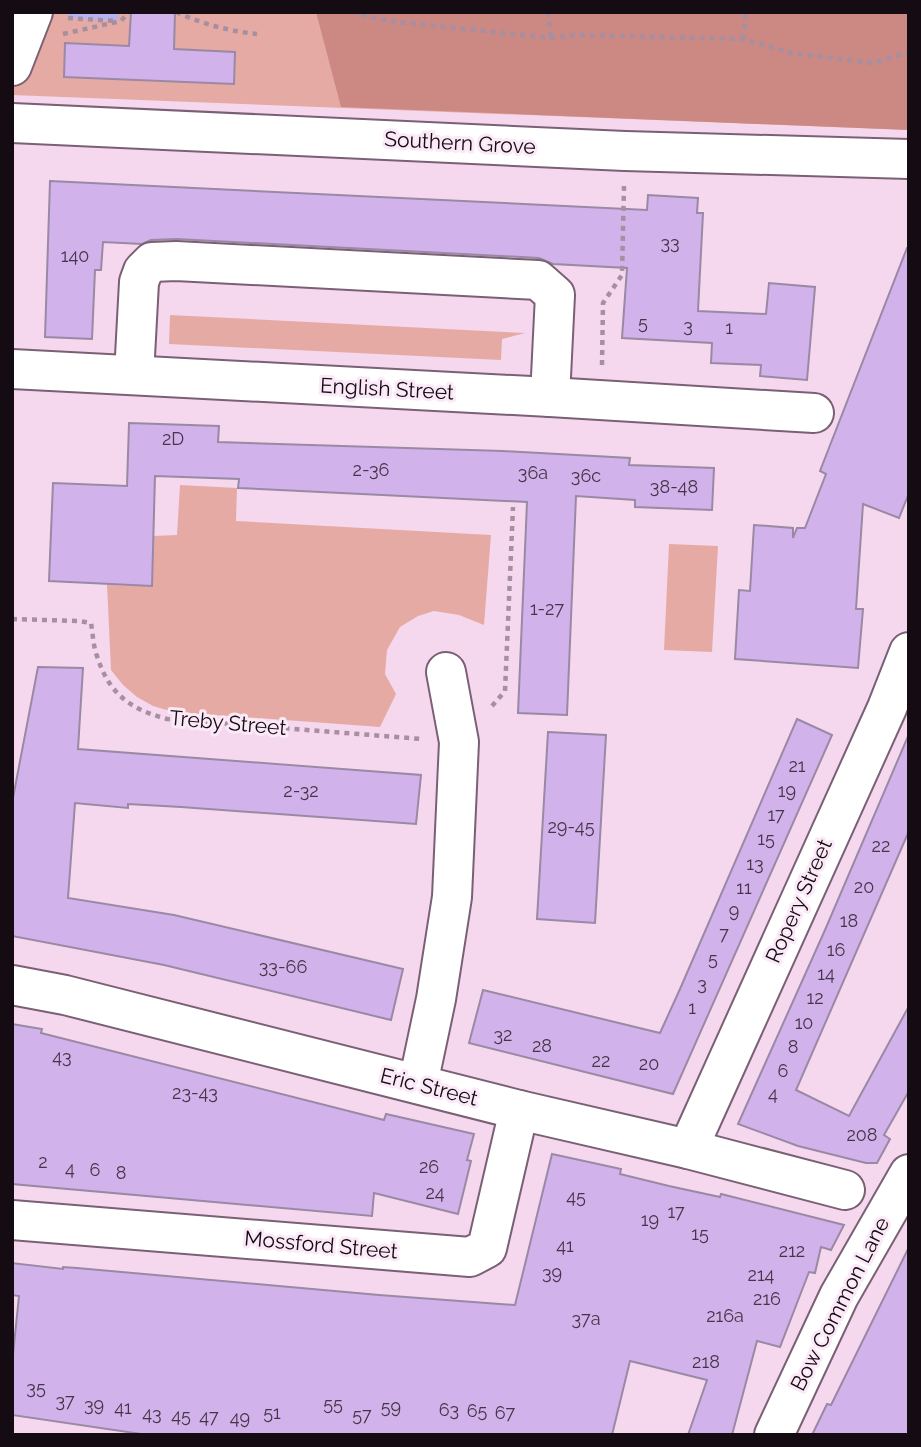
<svg xmlns="http://www.w3.org/2000/svg" width="921" height="1447" viewBox="0 0 921 1447" font-family="Raleway,sans-serif">
  <rect width="100%" height="100%" fill="#f6d8ee"/>
  <g fill="#e6aaa4">
    <path d="M12,12H909V130L12,95Z"/>
    <path d="M170,315L525,333L502,339L501,360L169,344Z"/>
    <path d="M180,485L237,488L236,521L491,535L484,625L459,615L434,611L418,616L400,627L387,650L385,674L396,694L380,727L173,712L153,706L137,697L123,685L111,670L107,585L151,586L153,536L177,535Z"/>
    <path d="M669,544L718,546L712,652L664,650Z"/>
  </g>
  <path fill="#cc8882" d="M316,12H909V130L341,107Z"/>
  <path fill="#b4b3ef" d="M68,12H119L117,21L67,18Z"/>
  <g fill="#d2b2ea" stroke="#9989a5" stroke-width="2">
    <path d="M131,12H175L174,49L235,52L234,84L64,77L65,43L129,46Z"/>
    <path d="M50,181L647,210L648,195L698,198L697,213H703L698,311L766,314L769,283L815,287L807,380L760,376L761,365L711,363L712,343L622,338L627,268L553,264L539,258L177,239L151,240L142,244L103,242L101,270H95L92,339L45,337Z"/>
    <path d="M907,248H909V493L899,518L863,504L856,609H863L858,668L735,659L739,590L750,591L754,525L793,528V538L797,528H805L826,474L820,471Z"/>
    <path d="M129,423L219,426L218,442L503,451L630,458L629,465L714,468L712,510L635,507V500L576,496L567,715L518,713L527,502L238,488L239,479L155,476L152,586L49,581L53,483L127,486Z"/>
    <path d="M38,667L83,668L78,749L421,775L416,824L181,807L128,804V808L75,803L68,898L174,915L403,969L391,1020L164,965L12,936V803Z"/>
    <path d="M797,719L832,735L673,1094L469,1043L483,990L660,1033L680,989Z"/>
    <path d="M548,732L606,735L595,923L537,919Z"/>
    <path d="M909,734V831L796,1090L849,1116L909,1006V1091L884,1135L890,1139L877,1163H866L798,1146L738,1124L825,930Z"/>
    <path d="M12,1024L42,1029L41,1033L384,1120L386,1114L474,1134L467,1160L471,1161L458,1214L374,1193L372,1216L12,1184Z"/>
    <path d="M552,1154L621,1169L620,1174L669,1186L720,1197L721,1194L844,1225L831,1250L821,1247L815,1273L809,1272L780,1347L757,1341L732,1435H688L707,1380L630,1361L612,1435H148L12,1415V1364L19,1296L12,1295V1263L63,1269V1267L77,1268L379,1295L515,1305Z"/>
    <path d="M909,1247V1435H812L827,1404L831,1405Z"/>
  </g>
  <g fill="none" stroke-linecap="round" stroke-linejoin="round">
    <g stroke="#7a6074" stroke-width="42">
      <g id="minor">
        <path d="M12,66L33,12"/>
        <path d="M12,123L625,151L909,159"/>
        <path d="M12,369L550,397L814,413"/>
        <path d="M134,375L139,282L143,271L152,262L176,261L538,280L555,295L550,397"/>
        <path d="M12,985L65,995L519,1110L688,1149L845,1190"/>
        <path d="M418,1084L436,999L452,897L459,742L446,672"/>
        <path d="M688,1149L887,708L909,652"/>
        <path d="M12,1220L470,1257L487,1248L519,1110"/>
        <path d="M774,1435L839,1296L909,1174"/>
      </g>
    </g>
    <g stroke="#a68fa0" stroke-width="4.5" stroke-dasharray="5 5" stroke-linecap="butt">
      <path d="M176,12C203,24 228,31 257,34"/>
      <path d="M352,12L389,21L551,38L575,35L743,39L791,53L873,63L909,52"/>
      <path d="M548,12L551,38"/>
      <path d="M68,18L115,21"/>
      <path d="M63,34L121,21L129,12"/>
      <path d="M743,39L746,12"/>
      <path d="M602,365L603,303L622,275L624,186"/>
      <path d="M12,619L79,621L91,623C93,634 93,646 97,656C109,694 130,709 167,719L422,739"/>
      <path d="M492,706L505,691L513,507"/>
    </g>
    <use href="#minor" stroke="#fff" stroke-width="38"/>
  </g>
  <g text-anchor="middle" stroke-width="6" stroke-linejoin="round" paint-order="stroke">
    <g font-size="18" fill="#443548">
      <text x="670" y="249">33</text>
      <text x="75" y="262">140</text>
      <text x="643" y="329">5</text>
      <text x="688" y="332">3</text>
      <text x="729" y="334">1</text>
      <text x="173" y="445">2D</text>
      <text x="371" y="476">2-36</text>
      <text x="533" y="479">36a</text>
      <text x="586" y="482">36c</text>
      <text x="674" y="493">38-48</text>
      <text x="547" y="615">1-27</text>
      <text x="797" y="772">21</text>
      <text x="301" y="797">2-32</text>
      <text x="787" y="797">19</text>
      <text x="776" y="821">17</text>
      <text x="571" y="833">29-45</text>
      <text x="766" y="845">15</text>
      <text x="881" y="852">22</text>
      <text x="755" y="870">13</text>
      <text x="864" y="893">20</text>
      <text x="744" y="894">11</text>
      <text x="734" y="917">9</text>
      <text x="849" y="927">18</text>
      <text x="724" y="940">7</text>
      <text x="836" y="956">16</text>
      <text x="713" y="965">5</text>
      <text x="283" y="973">33-66</text>
      <text x="826" y="980">14</text>
      <text x="702" y="990">3</text>
      <text x="815" y="1004">12</text>
      <text x="692" y="1014">1</text>
      <text x="804" y="1029">10</text>
      <text x="503" y="1041">32</text>
      <text x="542" y="1052">28</text>
      <text x="793" y="1053">8</text>
      <text x="62" y="1063">43</text>
      <text x="601" y="1067">22</text>
      <text x="649" y="1070">20</text>
      <text x="783" y="1077">6</text>
      <text x="195" y="1099">23-43</text>
      <text x="773" y="1100">4</text>
      <text x="862" y="1141">208</text>
      <text x="43" y="1168">2</text>
      <text x="429" y="1173">26</text>
      <text x="70" y="1175">4</text>
      <text x="95" y="1176">6</text>
      <text x="121" y="1179">8</text>
      <text x="435" y="1199">24</text>
      <text x="576" y="1203">45</text>
      <text x="676" y="1218">17</text>
      <text x="650" y="1226">19</text>
      <text x="700" y="1240">15</text>
      <text x="565" y="1252">41</text>
      <text x="792" y="1257">212</text>
      <text x="552" y="1279">39</text>
      <text x="761" y="1281">214</text>
      <text x="767" y="1305">216</text>
      <text x="725" y="1322">216a</text>
      <text x="586" y="1325">37a</text>
      <text x="706" y="1368">218</text>
      <text x="36" y="1394">35</text>
      <text x="65" y="1407">37</text>
      <text x="333" y="1410">55</text>
      <text x="94" y="1411">39</text>
      <text x="391" y="1413">59</text>
      <text x="123" y="1414">41</text>
      <text x="449" y="1416">63</text>
      <text x="477" y="1417">65</text>
      <text x="272" y="1419">51</text>
      <text x="505" y="1419">67</text>
      <text x="152" y="1420">43</text>
      <text x="362" y="1421">57</text>
      <text x="181" y="1422">45</text>
      <text x="209" y="1423">47</text>
      <text x="240" y="1424">49</text>
    </g>
    <g font-size="21" fill="#150b12" stroke="#fbe9f7">
      <text transform="translate(460 143) rotate(3)" y="7">Southern Grove</text>
      <text transform="translate(387 389) rotate(3)" y="7">English Street</text>
      <text transform="translate(228 723) rotate(5)" y="7">Treby Street</text>
      <text transform="translate(799 901) rotate(-66)" y="7">Ropery Street</text>
      <text transform="translate(429 1087) rotate(14)" y="7">Eric Street</text>
      <text transform="translate(321 1245) rotate(5)" y="7">Mossford Street</text>
      <text transform="translate(840 1304) rotate(-63)" y="7">Bow Common Lane</text>
    </g>
  </g>
  <rect width="921" height="1447" fill="none" stroke="#150b12" stroke-width="28"/>
</svg>
